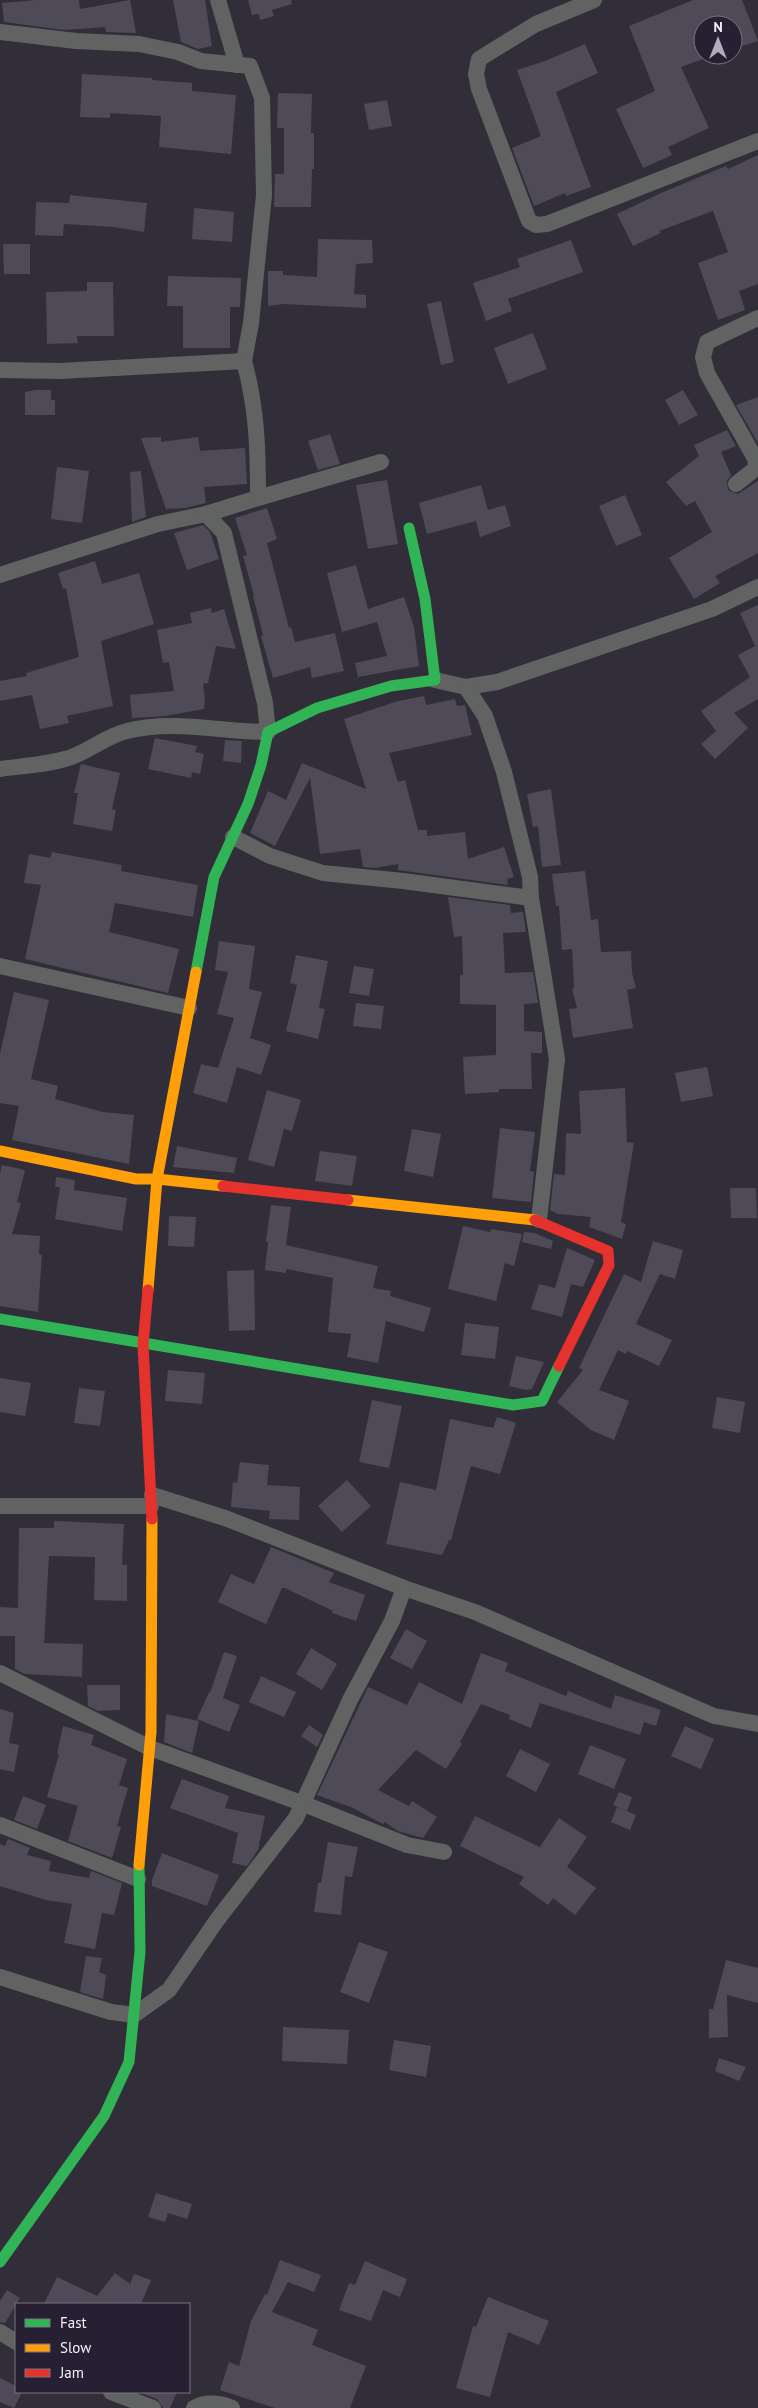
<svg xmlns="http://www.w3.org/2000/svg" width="758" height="2408" viewBox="0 0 758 2408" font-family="'PT Sans',sans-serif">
  <rect width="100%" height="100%" fill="#312e39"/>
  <g fill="#4e4a58">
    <path d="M36,0H79L80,9L130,0L136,33L106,32L105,27L64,30L4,22L2,3Z"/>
    <path d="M173,0H205L212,46L198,49L181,42Z"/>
    <path d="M248,0H291L292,4L272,10L274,16L260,20L259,14L252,15Z"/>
    <path d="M693,0H742L758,41L733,49V25H703V59L681,67L709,128L668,147L672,155L643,168L616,109L655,91L629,26Z"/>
    <path d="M585,44L598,73L556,92L591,187L566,196L565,193L534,206L512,148L541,136L517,70L545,61Z"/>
    <path d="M82,74L152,78V80L192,83V91L236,95L231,154L159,147L161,116L110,113V118L80,117Z"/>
    <path d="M278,93L312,94L311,133H314V169H312L311,207H274L275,174H284V128H277Z"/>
    <path d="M387,100L392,126L369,130L364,104Z"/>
    <path d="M758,155V284L739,291L745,310L718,320L698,263L728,252L713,211L659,231L661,233L633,246L617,214L661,193L726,166L728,169Z"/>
    <path d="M70,195L147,203L144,232L113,227L64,224L63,236L35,235L36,202L69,203Z"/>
    <path d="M194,208L234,212L232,242L192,239Z"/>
    <path d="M318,239L372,240L373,263L356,264L354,294L366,295V308L283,304L268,306V271H283V275L317,277Z"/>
    <path d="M571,240L583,272L508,299L512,311L486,321L473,283L520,267L517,259Z"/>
    <path d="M3,244H30V274H4Z"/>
    <path d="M168,276L241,278L240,307H230V348H183V306H167Z"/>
    <path d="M87,282H113L114,336H77L78,343L47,344L46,292L87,291Z"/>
    <path d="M441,301L454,362L441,365L427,304Z"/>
    <path d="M533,333L547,369L508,384L494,348Z"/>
    <path d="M35,390H51V400H55V415H25V392Z"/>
    <path d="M683,390L698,415L679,425L665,400Z"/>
    <path d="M758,397V443L736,405Z"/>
    <path d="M727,430L736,446L721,452L731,475L727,481L728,490L738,494L758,481V553L715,576L720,583L694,599L669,558L712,532L695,501L686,506L666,482L699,456L694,445Z"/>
    <path d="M330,434L340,464L318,470L308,441Z"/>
    <path d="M161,437V442L198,437L200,451L245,448L247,484L204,487L206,503L185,508L166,509L141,438Z"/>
    <path d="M57,467L89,471L82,523L51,519Z"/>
    <path d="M141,471L146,517L132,522L130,472Z"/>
    <path d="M387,480L398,544L368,549L356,485Z"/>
    <path d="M481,485L488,510L505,505L511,526L480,537L476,521L427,534L419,503Z"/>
    <path d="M625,495L642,535L616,546L599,506Z"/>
    <path d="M267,508L277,539L267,543L289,628L291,627L295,642L335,633L344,671L312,678L310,667L273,678L261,636L263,635L253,596L254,595L243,556L247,555L235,518Z"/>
    <path d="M203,525L210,532L219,559L187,570L174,533Z"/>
    <path d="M95,561L102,584L139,573L154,624L101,641L113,706L67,716L69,723L40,729L32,695L0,701V681L27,676L26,673L79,657L66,588L63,589L58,573Z"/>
    <path d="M356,565L368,609L404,597L414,627L419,666L358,677L355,663L387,656L377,622L342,632L327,573Z"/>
    <path d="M758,605V699L734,713L748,728L715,759L701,744L716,731L701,711L750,677L738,655L755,646L740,613Z"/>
    <path d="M211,608L212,613L224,609L236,649L216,646L208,683L203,684L205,700L204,709L165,716L132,718L130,695L174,691L169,662L163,663L157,630L192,623L190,613Z"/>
    <path d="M424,696L426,705L455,699L457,706L465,705L472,735L389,753L398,782L405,780L418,830H427V836L465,832L468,859L504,847L514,877L507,879L508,885L398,870V864L375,868L363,867L360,849L320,854L310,778L275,846L250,833L268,791L286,800L302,763L366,789L344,719L398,701Z"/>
    <path d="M155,738L197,746L195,752L204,754L200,774L192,772L191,778L148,769Z"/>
    <path d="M225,740L242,741L241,763L223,761Z"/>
    <path d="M81,764L120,773L112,809L116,810L112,831L73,824L78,793H74Z"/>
    <path d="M551,789L561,865L542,867L538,826L533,827L527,794Z"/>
    <path d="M52,852L122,865L121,871L198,885L193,917L115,903L109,932L179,949L168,993L25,959L41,885L24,883L29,854L50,858Z"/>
    <path d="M585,871L591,920L598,919L601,952L631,951L632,973L636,988L627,990L633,1028L573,1038L569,1009L577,1008L572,989L574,988L572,949L562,950L559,906H556L552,874Z"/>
    <path d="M448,897L510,905L511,913L523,912L526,932L503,933L505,973L533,972L538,1003L524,1004V1031L542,1032V1053H531L532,1089H499V1092L465,1094L463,1057L496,1055V1005L460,1004V975H463L462,936L454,937Z"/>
    <path d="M219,941L255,946L249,989L262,992L250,1038L271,1045L261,1075L237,1067L227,1103L193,1093L201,1064L218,1068L234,1018L217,1014L228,972L215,970Z"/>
    <path d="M296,955L328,961L319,1008L325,1009L318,1039L286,1031L297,985L290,983Z"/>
    <path d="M354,966L374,969L369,996L349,993Z"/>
    <path d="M14,992L49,1000L31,1079L58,1086L55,1099L103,1112L134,1115L129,1164L12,1140L19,1106L0,1103V1054Z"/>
    <path d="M356,1003L384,1006L381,1029L353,1026Z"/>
    <path d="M707,1067L713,1096L681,1102L675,1073Z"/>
    <path d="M625,1088L627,1142L634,1143L621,1222L626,1224L622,1239L589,1227L591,1217L558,1214L550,1210L554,1174L565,1175L566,1133L581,1134L579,1091Z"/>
    <path d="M267,1090L301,1100L292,1131L284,1129L274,1167L248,1160Z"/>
    <path d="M500,1128L535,1132L530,1171L534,1172L531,1202L492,1198Z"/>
    <path d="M412,1129L441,1134L433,1177L404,1171Z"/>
    <path d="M177,1146L237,1158L234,1173L173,1167Z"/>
    <path d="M320,1151L357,1156L352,1186L315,1181Z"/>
    <path d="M2,1165L25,1170L17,1202L21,1203L12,1234L40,1236L39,1254L42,1255L38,1312L0,1306V1173Z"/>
    <path d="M56,1177L75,1180L74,1190L127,1198L122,1231L55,1219L60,1187H55Z"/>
    <path d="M730,1188H756L757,1218H731Z"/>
    <path d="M271,1205L291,1207L286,1245L378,1266L373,1288L391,1291L390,1296L431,1308L424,1332L386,1321L378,1363L347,1357L351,1334L328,1332L333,1278L286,1269V1273L265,1270L268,1242L266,1241Z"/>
    <path d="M169,1216L196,1217L194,1247L168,1246Z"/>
    <path d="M463,1226L490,1232L491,1229L522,1234L514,1266L505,1263L496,1301L448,1289Z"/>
    <path d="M524,1232L535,1233L553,1241L551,1249L522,1242Z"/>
    <path d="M653,1241L683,1250L675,1279L660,1274L636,1324L672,1340L659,1366L627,1351L626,1354L618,1350L599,1390L629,1401L614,1440L591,1430L557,1402L583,1370L579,1368L624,1274L641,1282Z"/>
    <path d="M567,1248L595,1260L583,1287L571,1284L562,1317L531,1309L539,1284L555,1288Z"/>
    <path d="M254,1270L255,1330L229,1331L227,1271Z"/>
    <path d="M465,1323L499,1327L495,1359L461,1355Z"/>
    <path d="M516,1356L544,1362L532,1389L526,1390L509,1386Z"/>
    <path d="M168,1370L205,1373L202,1404L165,1401Z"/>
    <path d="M0,1378L31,1383L25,1416L0,1412Z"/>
    <path d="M79,1388L105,1391L100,1426L74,1423Z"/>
    <path d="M717,1397L745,1402L740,1433L712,1428Z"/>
    <path d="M372,1400L402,1406L389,1468L359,1462Z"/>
    <path d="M497,1417L516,1423L500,1474L471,1466L451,1540H449L442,1555L386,1544L400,1482L436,1490L450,1419L493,1428Z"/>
    <path d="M240,1462L269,1465L267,1485L300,1487L299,1520L269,1519L270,1511L231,1507L233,1482L237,1483Z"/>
    <path d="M347,1480L371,1506L342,1532L318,1506Z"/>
    <path d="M54,1521L124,1524L122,1565H127V1601L94,1600L95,1557L49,1556L44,1643L83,1644L82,1677L25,1674L15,1669V1636H0V1607L18,1608L19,1528H54Z"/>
    <path d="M271,1547L334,1573L329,1582L365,1595L356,1621L332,1613L333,1611L285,1588H282L266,1624L218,1602L231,1574L254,1584Z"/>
    <path d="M406,1629L427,1641L412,1669L390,1658Z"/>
    <path d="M311,1648L337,1664L322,1690L296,1674Z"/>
    <path d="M224,1652L237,1656L223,1698L240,1705L229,1732L197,1719L209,1692L210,1693Z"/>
    <path d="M481,1653L508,1663L505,1671L566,1696L568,1691L611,1709L615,1695L661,1710L656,1726L644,1722L640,1735L540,1703L531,1728L509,1719L510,1715L481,1704L460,1742L462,1744L446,1769L416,1750L378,1790L409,1806L412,1801L437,1817L423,1838L398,1831L385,1822L383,1824L353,1808L317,1795L368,1687L407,1705L419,1682L462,1704Z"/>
    <path d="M261,1676L296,1692L284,1717L249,1702Z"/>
    <path d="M87,1685H120V1710L98,1711L88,1706Z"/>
    <path d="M0,1709L14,1713L9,1743L19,1745L14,1772L0,1769Z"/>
    <path d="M166,1714L199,1721L192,1753L164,1742Z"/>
    <path d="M309,1725L323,1735L317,1747L301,1736Z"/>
    <path d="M63,1726L94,1735L91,1745L127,1759L119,1785L128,1788L117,1826L121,1827L112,1858L68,1841L78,1806L47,1797L59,1754H57Z"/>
    <path d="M685,1726L714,1739L701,1769L671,1756Z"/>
    <path d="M590,1745L626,1759L614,1789L578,1774Z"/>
    <path d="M520,1749L550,1764L536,1792L506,1776Z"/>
    <path d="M182,1779L229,1796L225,1808L265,1816L258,1850L247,1866L232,1863L238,1833L170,1808Z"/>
    <path d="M619,1792L632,1797L627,1811L613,1805Z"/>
    <path d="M23,1796L46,1805L37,1829L14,1820Z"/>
    <path d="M617,1807L636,1815L630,1830L611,1822Z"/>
    <path d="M475,1816L540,1847L559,1818L587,1837L567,1867L596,1888L575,1915L553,1898L548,1905L519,1884L524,1877L460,1846Z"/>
    <path d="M8,1839L30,1848L27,1855L51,1861L49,1871L89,1878L91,1871L122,1883L114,1915L102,1913L95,1949L64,1943L72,1904L46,1900L0,1886V1844L5,1846Z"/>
    <path d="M328,1842L358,1847L352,1877L345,1876L341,1915L314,1912L318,1883H321Z"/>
    <path d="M162,1853L219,1875L207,1906L152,1886V1880Z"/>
    <path d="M359,1942L388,1952L369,2003L340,1992Z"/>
    <path d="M86,1956L102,1958L99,1972L106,1975L103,1999L80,1992Z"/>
    <path d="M726,1960L758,1968V2003L727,1995L728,2037L709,2038V2009H713Z"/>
    <path d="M283,2027L349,2030L347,2064L282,2061Z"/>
    <path d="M394,2040L431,2046L426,2077L389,2070Z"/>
    <path d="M719,2058L746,2067L739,2081L715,2071Z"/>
    <path d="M156,2193L192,2204L187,2219L168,2213L165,2222L148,2217Z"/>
    <path d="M280,2260L321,2275L314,2292L288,2282L272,2312L318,2330L312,2345L366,2366L350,2408H275L220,2390L229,2362L239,2366L251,2321L265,2294L267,2295Z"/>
    <path d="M365,2261L407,2279L400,2297L383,2290L371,2321L339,2310L349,2283L355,2285Z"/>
    <path d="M115,2273L130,2284L134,2274L151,2280L141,2304H44L57,2277L97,2296Z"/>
    <path d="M7,2290L20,2298L5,2323L0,2322V2301Z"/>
    <path d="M488,2297L549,2321L539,2345L508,2332L490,2397L456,2388L473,2326L476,2327Z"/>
    <path d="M0,2378L16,2386V2392H22L14,2408L0,2402Z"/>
    <path d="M138,2392H177L170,2408H163L157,2399Z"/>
  </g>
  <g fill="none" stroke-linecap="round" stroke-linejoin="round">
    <g stroke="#616363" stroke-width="16">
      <path d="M218,0L237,65"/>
      <path d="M594,0L536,24L479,59L476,74L479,89L529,221L536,225L547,224L758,141"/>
      <path d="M0,32L76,41L139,44L178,52L201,61L250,66L262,98L264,195L251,323L244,361"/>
      <path d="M0,370L60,371L244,361C257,409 258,448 258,498L206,514L158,524L0,575"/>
      <path d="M736,484L755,469L756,460L707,373L703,357L707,342L758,318"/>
      <path d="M258,498L381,462"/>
      <path d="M435,680L466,687L497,682L712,609L758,587"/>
      <path d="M466,687L485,716L504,772L530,877L531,898"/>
      <path d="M0,769C21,766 44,765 65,759C86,754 105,736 127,731C174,719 221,732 268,732L265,703L224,533L206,514"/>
      <path d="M233,837L270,856L323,873L403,881L531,898L557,1059L539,1220"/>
      <path d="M0,966L189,1008"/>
      <path d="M152,1495L225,1518L404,1588L475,1612L714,1716L758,1724"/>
      <path d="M0,1506H151"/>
      <path d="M0,1673L150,1748L304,1804L407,1845L444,1852"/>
      <path d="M0,1825L138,1879"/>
      <path d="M0,1977L111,2012L134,2015L169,1990L217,1920L296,1818L350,1700L392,1621L404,1588"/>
      <path d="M0,2332L16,2342"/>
      <path d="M111,2392L153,2408"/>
      <path d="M194,2408C205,2401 221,2403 232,2408"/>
    </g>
    <g stroke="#30b455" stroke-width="11">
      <path d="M196,972L214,877L248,804L261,765L268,732L317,708L391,686L435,680L425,599L409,528"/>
      <path d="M0,1319L513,1405L542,1401L559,1366"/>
      <path d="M0,2262L104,2116L129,2062L140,1952L139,1865"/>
    </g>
    <g stroke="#ff9f0a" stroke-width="11">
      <path d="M0,1151L136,1179H157L223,1186"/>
      <path d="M348,1200L535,1220"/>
      <path d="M148,1290L157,1179L196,972"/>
      <path d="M139,1865L151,1732L152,1519"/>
    </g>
    <g stroke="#e5322d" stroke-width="11">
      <path d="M223,1186L348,1200"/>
      <path d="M535,1220L608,1251L609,1265L559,1366"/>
      <path d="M148,1290L143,1344L152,1519"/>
    </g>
  </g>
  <rect x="15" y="2303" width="175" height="90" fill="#262032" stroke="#797484"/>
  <rect x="25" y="2319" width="25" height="8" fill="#30b455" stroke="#797484"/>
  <text x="60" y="2328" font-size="15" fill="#f5f1fe">Fast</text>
  <rect x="25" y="2344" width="25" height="8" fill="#ff9f0a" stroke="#797484"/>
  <text x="60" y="2353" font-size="15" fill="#f5f1fe">Slow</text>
  <rect x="25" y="2369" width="25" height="8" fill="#e5322d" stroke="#797484"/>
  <text x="60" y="2378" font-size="15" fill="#f5f1fe">Jam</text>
  <g transform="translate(718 40)"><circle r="24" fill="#262032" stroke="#797484"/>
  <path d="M0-4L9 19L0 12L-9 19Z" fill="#b0adb9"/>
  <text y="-8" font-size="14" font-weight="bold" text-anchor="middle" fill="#f5f1fe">N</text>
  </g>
</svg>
